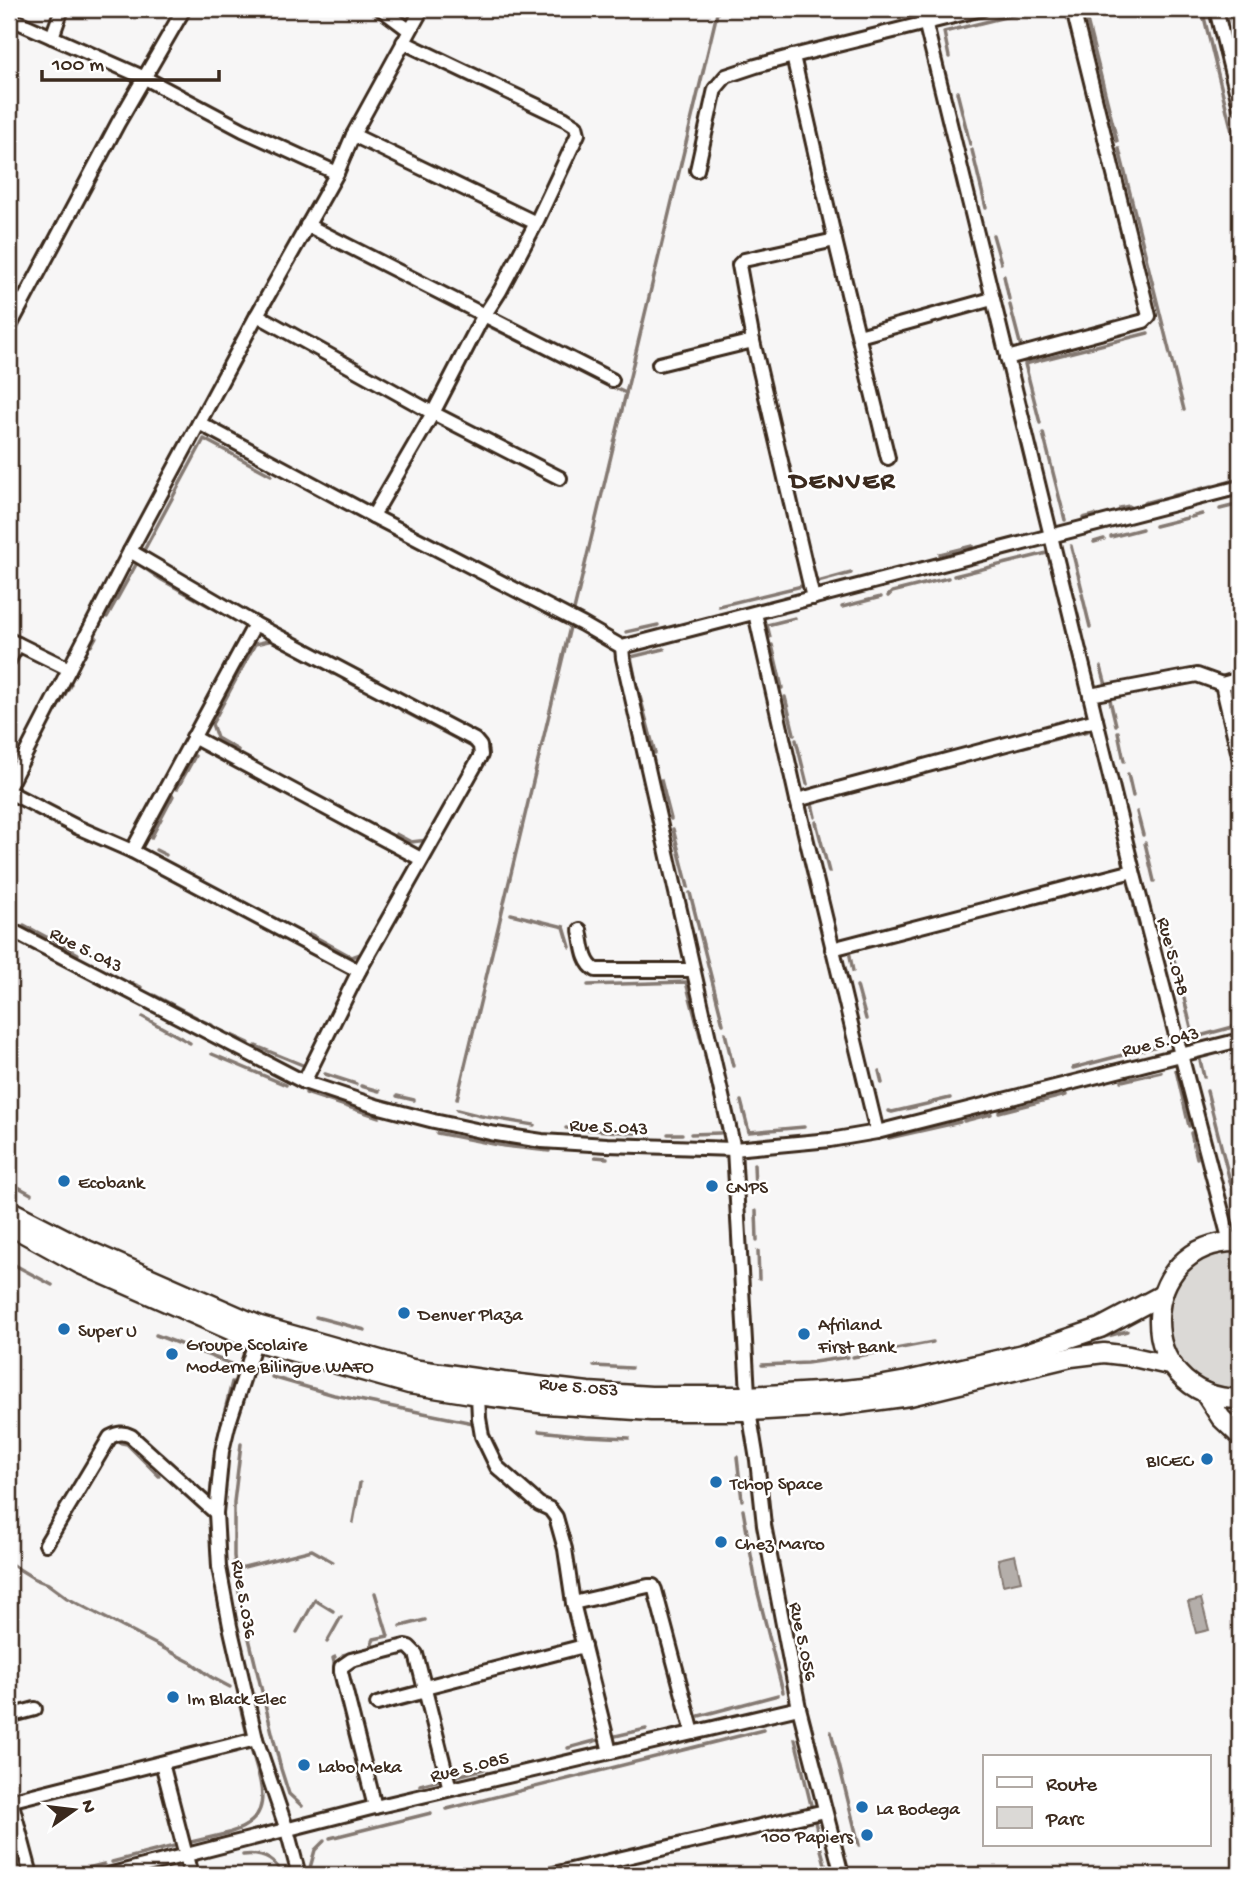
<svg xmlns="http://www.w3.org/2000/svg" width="1249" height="1884" viewBox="0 0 1249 1884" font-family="'Gochi Hand',sans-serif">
  <rect width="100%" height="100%" fill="#f7f6f6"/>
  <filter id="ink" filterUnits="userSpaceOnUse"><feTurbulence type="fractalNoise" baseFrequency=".0143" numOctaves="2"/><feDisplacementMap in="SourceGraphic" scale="14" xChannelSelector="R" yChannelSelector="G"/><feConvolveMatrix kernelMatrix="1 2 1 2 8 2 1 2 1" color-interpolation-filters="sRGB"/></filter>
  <g filter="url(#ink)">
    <path fill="#dbd9d6" stroke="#8b827a" stroke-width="2" d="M1240,1249V1395L1234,1396L1183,1372L1167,1347L1163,1318L1171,1289L1189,1266L1214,1252Z"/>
    <g fill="#b4aeaa" stroke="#847972" stroke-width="2">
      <path d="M1015,1555L1021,1581L1003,1585L998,1559Z"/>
      <path d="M1201,1599L1209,1630L1196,1633L1188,1602Z"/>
    </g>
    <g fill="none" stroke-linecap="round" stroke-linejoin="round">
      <g stroke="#847972" stroke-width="3.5">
        <path d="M1084,9L1117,141"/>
        <path d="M1202,9L1240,164"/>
        <path d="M1228,9L1240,58"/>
        <path d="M949,57L944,32L1038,9"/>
        <path d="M957,92L970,144"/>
        <path d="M1119,149L1184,410"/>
        <path d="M972,150L986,208"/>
        <path d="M993,235L1001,263"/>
        <path d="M1004,276L1009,299"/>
        <path d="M1010,305L1021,347"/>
        <path d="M482,323L592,377"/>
        <path d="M608,385L626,393"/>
        <path d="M1040,423L1025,364L1148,333"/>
        <path d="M1043,433L1065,520"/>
        <path d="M1221,484L1240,479"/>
        <path d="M1172,496L1212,486"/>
        <path d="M1144,503L1159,499"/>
        <path d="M1120,508L1129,506"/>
        <path d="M1220,509L1240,504"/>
        <path d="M1191,517L1202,514"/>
        <path d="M1083,518L1095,515"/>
        <path d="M1155,526L1187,518"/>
        <path d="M1111,537L1142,529"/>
        <path d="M1094,542L1104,539"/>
        <path d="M1071,546L1082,590"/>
        <path d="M142,554L204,439L271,475"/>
        <path d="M940,554L972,546"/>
        <path d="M137,563L162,580L227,616"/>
        <path d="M954,576L1047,553"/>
        <path d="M814,583L851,573"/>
        <path d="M1082,594L1090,627"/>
        <path d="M888,596L892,592L948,578"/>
        <path d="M719,606L802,586"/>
        <path d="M842,607L881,597"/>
        <path d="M107,617L138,561"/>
        <path d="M626,632L658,625"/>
        <path d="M770,637L767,625L795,618"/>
        <path d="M772,645L782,688"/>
        <path d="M91,646L96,637"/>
        <path d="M319,665L333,674"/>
        <path d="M1101,667L1107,689"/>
        <path d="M635,677L631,657L664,649"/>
        <path d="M343,679L367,692"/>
        <path d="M638,689L655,753"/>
        <path d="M1109,696L1116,725"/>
        <path d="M785,697L794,734"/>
        <path d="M379,698L388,703"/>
        <path d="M59,705L71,684"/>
        <path d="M401,710L470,746"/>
        <path d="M1118,732L1124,761"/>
        <path d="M1092,734L1099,759"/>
        <path d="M796,740L807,784"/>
        <path d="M1016,749L1088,731"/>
        <path d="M238,750L217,738L212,724L255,644L273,640L310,661"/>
        <path d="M24,772L29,761"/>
        <path d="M1128,774L1133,796"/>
        <path d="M661,780L671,819"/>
        <path d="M1104,782L1124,863"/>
        <path d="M15,788L20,779"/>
        <path d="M177,789L195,756"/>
        <path d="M813,799L811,800L815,817"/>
        <path d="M1137,812L1143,835"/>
        <path d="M816,822L829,872"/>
        <path d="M673,829L688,887"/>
        <path d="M396,834L411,842L428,840L429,838"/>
        <path d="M151,838L173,796"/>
        <path d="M1145,843L1154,881"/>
        <path d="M156,850L166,855"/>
        <path d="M1098,888L1116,883"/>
        <path d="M690,893L723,1024"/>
        <path d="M1057,898L1073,894"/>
        <path d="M1134,906L1139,926"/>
        <path d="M511,914L564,927L570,947"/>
        <path d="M9,916L16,920"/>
        <path d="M24,925L50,939"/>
        <path d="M1166,928L1171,949"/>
        <path d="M310,934L352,957L366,952"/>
        <path d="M1143,937L1146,948"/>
        <path d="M54,940L78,954"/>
        <path d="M873,945L951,925"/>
        <path d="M851,950L849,951L853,971"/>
        <path d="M1174,960L1181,989"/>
        <path d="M129,982L141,987"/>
        <path d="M588,985L686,982L703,1047"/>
        <path d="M857,986L866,1019"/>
        <path d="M154,995L196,1017"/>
        <path d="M1184,998L1194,1040"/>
        <path d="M143,1017L190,1043"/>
        <path d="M203,1021L212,1025"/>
        <path d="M218,1029L249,1043"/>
        <path d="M725,1033L733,1066"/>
        <path d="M1196,1037L1240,1025"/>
        <path d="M256,1046L305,1066"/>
        <path d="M212,1054L286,1085"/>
        <path d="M705,1056L711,1078"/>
        <path d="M1200,1060L1204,1077"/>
        <path d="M1073,1068L1165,1044"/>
        <path d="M1176,1070L1189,1126"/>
        <path d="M879,1071L882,1083"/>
        <path d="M325,1074L356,1084"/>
        <path d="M711,1081L723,1129"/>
        <path d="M1122,1081L1161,1072"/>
        <path d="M361,1086L379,1091"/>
        <path d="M1207,1091L1231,1185"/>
        <path d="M306,1093L379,1117"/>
        <path d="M397,1096L414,1100"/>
        <path d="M457,1099L718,9"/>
        <path d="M741,1101L749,1132L804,1127"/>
        <path d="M933,1102L950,1098"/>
        <path d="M457,1110L481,1116L534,1125"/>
        <path d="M889,1111L892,1112L931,1103"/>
        <path d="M999,1112L1066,1095"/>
        <path d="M964,1121L991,1114"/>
        <path d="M566,1128L635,1133"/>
        <path d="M437,1133L504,1146L549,1151"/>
        <path d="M1191,1133L1197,1158"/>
        <path d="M668,1134H682"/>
        <path d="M691,1134L720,1133"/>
        <path d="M889,1138L960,1122"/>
        <path d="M595,1157L607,1158"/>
        <path d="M754,1164L755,1190"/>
        <path d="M729,1172L733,1252"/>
        <path d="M9,1182L31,1194"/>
        <path d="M756,1211L757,1240"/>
        <path d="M758,1251L759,1279"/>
        <path d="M9,1262L52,1285"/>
        <path d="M316,1317L365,1330"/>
        <path d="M156,1335L180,1344"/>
        <path d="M1092,1340L1127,1331"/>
        <path d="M195,1350L234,1365"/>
        <path d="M853,1357L933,1342"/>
        <path d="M762,1365L807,1363L848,1357"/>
        <path d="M594,1366L631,1368"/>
        <path d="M272,1377L334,1395L473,1423"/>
        <path d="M539,1431L586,1436L629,1438"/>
        <path d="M241,1444L234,1502V1556L236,1575L243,1614L281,1769L289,1794L302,1806"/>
        <path d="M109,1446L117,1442L127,1444L159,1476"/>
        <path d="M737,1457L742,1500"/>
        <path d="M209,1504L216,1446L232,1382"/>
        <path d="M74,1510L80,1499"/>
        <path d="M743,1510L757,1589L783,1692"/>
        <path d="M353,1522L360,1483"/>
        <path d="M9,1563L35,1579L48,1584L67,1598L192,1663L211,1677L230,1687"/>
        <path d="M236,1569L312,1550L333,1562"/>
        <path d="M401,1626L425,1620"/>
        <path d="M297,1632L315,1600L333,1611"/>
        <path d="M327,1642L341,1617"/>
        <path d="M343,1655L370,1648L374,1639L388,1636L375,1593"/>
        <path d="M335,1657L333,1658L336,1670"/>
        <path d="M239,1702L248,1738"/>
        <path d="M699,1716L778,1695"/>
        <path d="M831,1732L859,1845"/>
        <path d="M611,1737L646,1729"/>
        <path d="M795,1739L818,1834"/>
        <path d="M568,1748L602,1739"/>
        <path d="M449,1778L484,1769"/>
        <path d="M420,1785L440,1780"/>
        <path d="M447,1809L763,1730"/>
        <path d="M231,1832C279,1817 259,1780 250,1744"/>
        <path d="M330,1838L431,1813"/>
        <path d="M187,1843L229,1833"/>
        <path d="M820,1846L828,1875"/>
        <path d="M243,1855C261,1853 275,1858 282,1875"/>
        <path d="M112,1862L178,1845"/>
        <path d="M59,1875L104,1864"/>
        <path d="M161,1875L179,1871"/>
        <path d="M308,1875L315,1850L324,1841"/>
      </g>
      <g stroke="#3b2a1e" stroke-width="18">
        <g id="street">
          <path d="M381,9L409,30"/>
          <path d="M922,9L1133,871L1230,1242"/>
          <path d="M1216,9L1240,107"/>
          <path d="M9,18L145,78L243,130L337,173"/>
          <path d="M52,37L62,9"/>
          <path d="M793,56L835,240L888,458"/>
          <path d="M353,135L536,223"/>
          <path d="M697,170L715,89L726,76L756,66L793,56L982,9"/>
          <path d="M307,225L612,380"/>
          <path d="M9,295L22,303"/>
          <path d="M257,315L433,413L560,478"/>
          <path d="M9,328L118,123L184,9"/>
          <path d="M859,336L992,299"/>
          <path d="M1007,358L1144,321L1149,316L1073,9"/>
          <path d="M659,364L753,341"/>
          <path d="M199,423L373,516L582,624L622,647L1240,487"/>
          <path d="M373,516L433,413L480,322L500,291L536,223L578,134L576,126L565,119L403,42"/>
          <path d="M130,551L255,624L475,740L480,746L481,755L359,971L304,1082"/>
          <path d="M813,598L753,341L739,265L744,260L835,240"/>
          <path d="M755,613L797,800L877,1132"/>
          <path d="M9,640L18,644L9,660"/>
          <path d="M18,644L69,669"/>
          <path d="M622,647L623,658L734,1149L749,1411L757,1460L764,1525L799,1708L842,1875"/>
          <path d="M1222,684L1240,760"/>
          <path d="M1090,695L1197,675L1222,684L1240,679"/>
          <path d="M193,737L421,859"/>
          <path d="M9,786L130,551L257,315L337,173L353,135L422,9"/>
          <path d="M9,792L77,827L132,851L359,971"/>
          <path d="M797,800L1096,720"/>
          <path d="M132,851L255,624"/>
          <path d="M9,929L304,1082L376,1106L434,1121L490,1133L542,1141L607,1145L734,1149L830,1140L877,1132L1240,1040"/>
          <path d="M580,930C583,944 583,963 596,970H693"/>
          <path d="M832,949L1133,871"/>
          <path d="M258,1333L228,1426L222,1451L216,1513L219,1567L230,1626L256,1739L287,1830L299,1875"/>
          <path d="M478,1395L479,1418L482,1436L497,1467L539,1504L550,1509L556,1517L565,1549L573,1603L610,1752"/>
          <path d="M46,1544L110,1437C118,1433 123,1432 131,1436L216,1513"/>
          <path d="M573,1603L648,1586H653L655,1590L693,1733"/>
          <path d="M425,1687L584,1646"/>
          <path d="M377,1704L426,1691"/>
          <path d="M9,1716L35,1709"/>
          <path d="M162,1763L191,1875"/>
          <path d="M11,1800L31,1875"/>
          <path d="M9,1801L256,1739"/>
          <path d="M375,1807L341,1672V1667L351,1660L405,1646L409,1647L416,1654L450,1789"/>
          <path d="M108,1875L375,1807L799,1708"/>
          <path d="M549,1875L825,1811"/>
        </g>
      </g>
      <g stroke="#3b2a1e" stroke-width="23">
        <g id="secondary">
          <path d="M9,1210L87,1250L260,1326L412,1369L503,1382L588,1392L651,1396H748L834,1391L873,1387L907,1381L1023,1354L1100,1328L1162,1295"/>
          <path d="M9,1225L80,1264L255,1341L409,1384L478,1395L546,1404L651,1411H749L836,1406L910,1396L1071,1357L1104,1353L1129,1356L1173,1366"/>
          <path d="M1240,1242C1135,1238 1129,1398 1240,1399"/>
          <path d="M1204,1392L1221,1418L1240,1436"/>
        </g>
      </g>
      <use href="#street" stroke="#fff" stroke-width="12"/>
      <use href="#secondary" stroke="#fff" stroke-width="18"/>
    </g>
  </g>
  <g fill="#1f6fb2" stroke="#fff" stroke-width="2.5">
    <circle cx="64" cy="1181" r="7"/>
    <circle cx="712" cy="1186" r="7"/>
    <circle cx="404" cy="1313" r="7"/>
    <circle cx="64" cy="1329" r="7"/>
    <circle cx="804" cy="1334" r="7"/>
    <circle cx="172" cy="1354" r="7"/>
    <circle cx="1207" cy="1459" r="7"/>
    <circle cx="716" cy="1482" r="7"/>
    <circle cx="721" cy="1542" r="7"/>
    <circle cx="173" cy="1697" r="7"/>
    <circle cx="304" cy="1765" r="7"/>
    <circle cx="862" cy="1807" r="7"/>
    <circle cx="867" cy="1835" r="7"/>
  </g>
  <g text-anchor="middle" stroke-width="5" stroke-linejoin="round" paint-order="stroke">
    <g font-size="19" fill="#3b2a1e" stroke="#fff">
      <text transform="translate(87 948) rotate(27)" y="7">Rue 5.043</text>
      <text transform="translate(1175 956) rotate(75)" y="7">Rue 5.078</text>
      <text transform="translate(1160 1040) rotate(-14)" y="7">Rue 5.043</text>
      <text transform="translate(609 1125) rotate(3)" y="7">Rue 5.043</text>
      <text transform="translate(579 1385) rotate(5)" y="7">Rue 5.053</text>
      <text transform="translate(246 1599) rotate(80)" y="7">Rue 5.036</text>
      <text transform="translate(805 1641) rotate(78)" y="7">Rue 5.056</text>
      <text transform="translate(469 1765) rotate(-14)" y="7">Rue 5.085</text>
    </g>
    <g font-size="19" fill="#3b2a1e" stroke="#fff" text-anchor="start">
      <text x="78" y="1188">Ecobank</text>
      <text x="726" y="1193">CNPS</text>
      <text x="418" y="1320">Denver Plaza</text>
      <text x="818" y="1330">Afriland<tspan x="818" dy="22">First Bank</tspan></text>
      <text x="78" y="1336">Super U</text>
      <text x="186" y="1350">Groupe Scolaire<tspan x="186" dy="22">Moderne Bilingue WAFO</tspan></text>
      <text x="1193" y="1466" text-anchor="end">BICEC</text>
      <text x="730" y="1489">Tchop Space</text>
      <text x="735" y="1549">Chez Marco</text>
      <text x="187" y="1704">Im Black Elec</text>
      <text x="318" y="1772">Labo Meka</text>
      <text x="876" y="1814">La Bodega</text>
      <text x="853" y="1842" text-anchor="end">100 Papiers</text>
    </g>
    <g font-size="26" font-weight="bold" letter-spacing="2" fill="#3b2a1e" stroke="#fff">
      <text x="843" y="488">DENVER</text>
    </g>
  </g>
  <rect width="1249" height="1884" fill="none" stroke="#fff" stroke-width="35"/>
  <rect x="18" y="18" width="1214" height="1849" fill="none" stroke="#3b2a1e" stroke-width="2.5" filter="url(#ink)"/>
  <rect x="983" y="1755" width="228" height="91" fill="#ffffff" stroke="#b1aaa5" stroke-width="2"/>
  <rect x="997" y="1777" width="35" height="10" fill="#ffffff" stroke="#b1aaa5" stroke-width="2"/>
  <text x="1046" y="1790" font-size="21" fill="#3b2a1e">Route</text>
  <rect x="997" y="1807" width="35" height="21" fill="#dbd9d6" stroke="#b1aaa5" stroke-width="2"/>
  <text x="1046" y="1825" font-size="21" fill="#3b2a1e">Parc</text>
  <g transform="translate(74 1810) rotate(76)" stroke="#ffffff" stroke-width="5" paint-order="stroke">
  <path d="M0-5L12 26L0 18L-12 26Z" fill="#3b2a1e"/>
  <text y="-10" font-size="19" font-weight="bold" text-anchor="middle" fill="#3b2a1e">N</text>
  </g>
  <path d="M42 70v10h177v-10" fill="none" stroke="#3b2a1e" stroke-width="3.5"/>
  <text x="52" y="70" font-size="21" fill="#3b2a1e" stroke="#ffffff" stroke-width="5" paint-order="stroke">100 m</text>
</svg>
